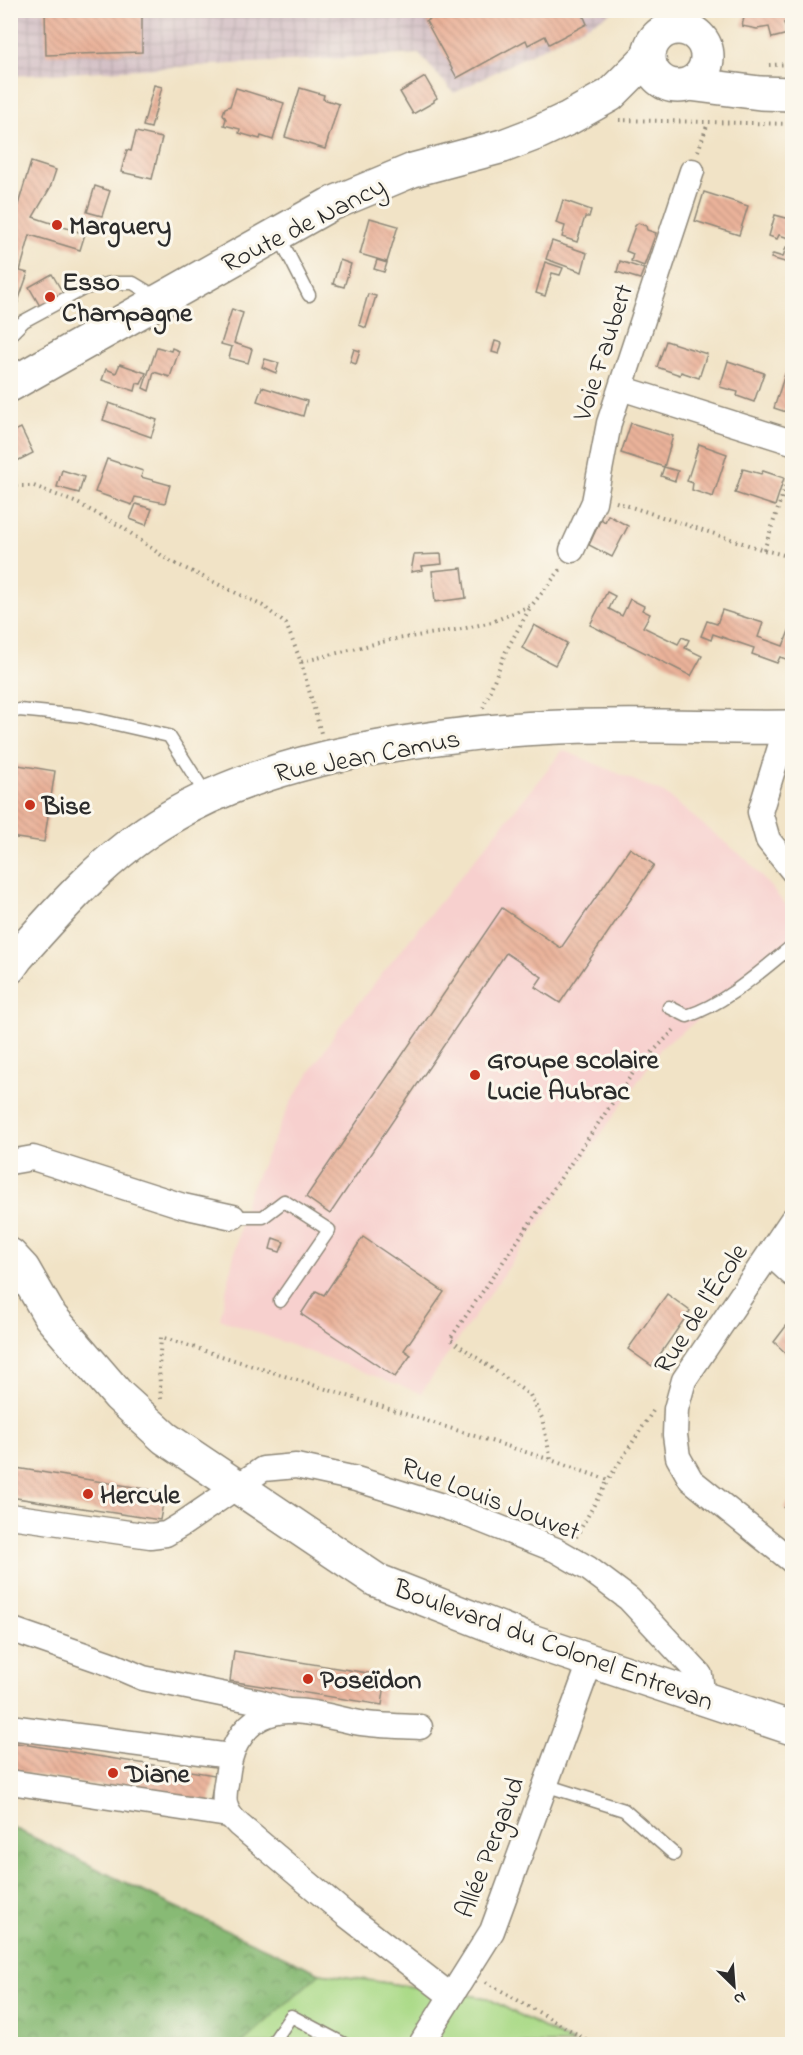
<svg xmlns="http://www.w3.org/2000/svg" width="803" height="2055" viewBox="0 0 803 2055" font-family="'Indie Flower',sans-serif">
  <defs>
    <pattern id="industrial-grid" width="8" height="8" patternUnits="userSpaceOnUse" patternTransform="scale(1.5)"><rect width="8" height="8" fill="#d2bec4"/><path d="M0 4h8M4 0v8" fill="none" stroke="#b4a3a9"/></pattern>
    <pattern id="forest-crowns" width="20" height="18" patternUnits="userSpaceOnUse" patternTransform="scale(1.5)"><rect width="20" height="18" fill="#88ba74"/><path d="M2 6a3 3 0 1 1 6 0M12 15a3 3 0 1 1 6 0" fill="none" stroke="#6f975f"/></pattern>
    <pattern id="building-back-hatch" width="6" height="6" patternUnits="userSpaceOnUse" patternTransform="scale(1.5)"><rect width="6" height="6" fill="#eab29a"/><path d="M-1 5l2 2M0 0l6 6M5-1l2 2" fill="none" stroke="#c99985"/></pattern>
  </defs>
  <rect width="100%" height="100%" fill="#fbf7ec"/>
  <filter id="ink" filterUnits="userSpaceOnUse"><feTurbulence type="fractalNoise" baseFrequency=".0167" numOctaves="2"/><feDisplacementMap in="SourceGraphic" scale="12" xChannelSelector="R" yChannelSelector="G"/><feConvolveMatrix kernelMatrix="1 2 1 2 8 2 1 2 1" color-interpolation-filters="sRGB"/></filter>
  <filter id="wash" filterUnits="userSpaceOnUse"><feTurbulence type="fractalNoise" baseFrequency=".008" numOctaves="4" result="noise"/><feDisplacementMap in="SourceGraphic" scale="24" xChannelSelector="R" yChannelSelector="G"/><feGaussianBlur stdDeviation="1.35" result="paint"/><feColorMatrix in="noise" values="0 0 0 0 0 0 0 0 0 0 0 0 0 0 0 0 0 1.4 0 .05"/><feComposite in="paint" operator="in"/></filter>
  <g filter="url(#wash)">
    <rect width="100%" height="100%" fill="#f1e3c6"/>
    <path fill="#f7d0ce" d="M563,750L664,793L747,860L792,912V947L661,1048L421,1393L220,1319L246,1199L291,1102L339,1027Z"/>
    <path fill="url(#industrial-grid)" d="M11,11H615L454,93L419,54L11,76Z"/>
    <path fill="url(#forest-crowns)" stroke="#5a7250" stroke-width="1.5" d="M10,1826L167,1903L320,1973L487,1998L574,2044H11Z"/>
    <path fill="#abda88" stroke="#6b825a" stroke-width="1.5" d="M320,1973L487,1998L574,2044H241Z"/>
    <g id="blocks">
      <g fill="url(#building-back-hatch)">
        <path d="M45,10H142V52L46,55Z"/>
        <path d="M444,10H581L587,24L549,44L545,36L528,45L526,40L457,78L426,21Z"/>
        <path d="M760,10H792V23H784L788,34L772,38L769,27L757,29L742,26L745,13Z"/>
        <path d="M425,77L437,98L434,100V102L413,114L400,92Z"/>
        <path d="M154,85L162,87L151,128L143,126Z"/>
        <path d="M236,88L284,103L273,140L261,136L260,139L239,133L240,129L224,125L226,119L223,114L225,108L230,106Z"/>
        <path d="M300,88L324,95L323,99L339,104L325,149L285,137Z"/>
        <path d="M136,132L162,138L152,179L121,172L127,150L131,151Z"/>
        <path d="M31,162L56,170L50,188L33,217L85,234L80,250L30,235L20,271L28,273L14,313L10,311V206L17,208Z"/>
        <path d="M95,186L110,191L102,216L87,212Z"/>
        <path d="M704,192L748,206L739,235L695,221Z"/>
        <path d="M563,200L591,210L589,217H585L577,242L562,237L565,226L556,223Z"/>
        <path d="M792,212V239L779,235L777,239L769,236L775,215L790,219Z"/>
        <path d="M370,218L398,226L387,262L360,254Z"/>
        <path d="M638,223L646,226L647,230L656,233L644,266L631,261L633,254L626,251L635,226Z"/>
        <path d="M552,241L587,253L582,272L546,259Z"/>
        <path d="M786,247L792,248V258L788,263L771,258L773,254L783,257Z"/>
        <path d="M340,260L351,264L344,287L333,284Z"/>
        <path d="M377,260L387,263L384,272L374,269Z"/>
        <path d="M620,261L644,269L640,279L617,272Z"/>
        <path d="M545,262L563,268L560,275L552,273L545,296L536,293Z"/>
        <path d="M52,274L67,300L44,313L29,287Z"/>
        <path d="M368,294L376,296L366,328L359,325Z"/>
        <path d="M232,309L243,313L234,343L252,349L248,363L229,358L232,347L221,344Z"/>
        <path d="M495,341L502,343L499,354L492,352Z"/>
        <path d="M666,341L707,354L699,378L681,372L680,375L657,367Z"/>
        <path d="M157,347L171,351L172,348L179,351L170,377L154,372L149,391L143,388Z"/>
        <path d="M354,349L360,351L356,364L350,362Z"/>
        <path d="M265,359L279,363L276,373L262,367Z"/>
        <path d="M728,361L764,373L754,402L737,396L738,392L720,387Z"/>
        <path d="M120,364L146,373L141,384L137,383L135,391L102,380L106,369L116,373Z"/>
        <path d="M785,374L792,377V414L774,408Z"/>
        <path d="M262,387L307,401L303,416L257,401Z"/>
        <path d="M109,403L157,420L151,437L103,420Z"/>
        <path d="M631,423L673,436L664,467L621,453Z"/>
        <path d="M21,428L33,453L15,462L10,457V433Z"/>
        <path d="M699,444L727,454L713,497L692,490L693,483L687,481Z"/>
        <path d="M107,459L143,471L141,477L170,485L165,503L135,497L132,505L95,492Z"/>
        <path d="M664,467L678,471L675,481L661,476Z"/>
        <path d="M743,469L761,474L763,471L784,478L775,506L735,493Z"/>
        <path d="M62,470L84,477L79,493L57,487Z"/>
        <path d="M136,504L152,509L146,525L130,519Z"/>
        <path d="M608,515L628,526L612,557L589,545L601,519L605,522Z"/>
        <path d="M441,554L442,564L422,566L423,570L411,572L414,555Z"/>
        <path d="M462,568L466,598L435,602L432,571Z"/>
        <path d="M607,592L615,596L609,609L622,616L630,599L644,606L642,610L650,614L643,627L678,644L682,637L689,640L685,648L702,656L691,676L590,625Z"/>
        <path d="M722,610L763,623L758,637L783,646L789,631L792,633V661L780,657L777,663L752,654L754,648L713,634L711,640L701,636L707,621L717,624Z"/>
        <path d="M534,625L567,643L555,665L522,648Z"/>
        <path d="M12,764L55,771L44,842L10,837Z"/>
        <path d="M630,848L654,865L560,1003L535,987L542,977L506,953L330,1214L306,1197L502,908L561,948Z"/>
        <path d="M363,1237L444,1292L404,1350L411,1355L395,1377L301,1314L316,1291L324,1295Z"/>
        <path d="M273,1238L284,1242L280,1252L270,1249Z"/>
        <path d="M667,1294L690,1311L652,1366L628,1349Z"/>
        <path d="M790,1321L792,1324V1359L774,1342Z"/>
        <path d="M10,1467L165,1492L160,1520L10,1497Z"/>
        <path d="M792,1498V1515L784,1508Z"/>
        <path d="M234,1651L386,1676L382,1705L230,1681Z"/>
        <path d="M792,1679V1694L785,1688Z"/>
        <path d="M10,1742L215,1775L210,1803L10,1771Z"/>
      </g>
    </g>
  </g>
  <g filter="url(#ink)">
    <use href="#blocks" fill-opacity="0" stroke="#8e8778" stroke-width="1.5"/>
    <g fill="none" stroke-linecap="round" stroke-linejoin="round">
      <g stroke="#8e8778" stroke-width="15">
        <g id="lane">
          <path d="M278,234L309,295"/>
          <path d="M10,335L24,321L85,288L111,283H133L158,298"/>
          <path d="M10,713L19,710L81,716L169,736L207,796"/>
          <path d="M669,1007L687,1016C725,1004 761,971 792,946"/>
          <path d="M233,1217H263L284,1201L329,1230L280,1301"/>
          <path d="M545,1785L624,1810L674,1854"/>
          <path d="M272,2044L291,2016L344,2044"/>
        </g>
      </g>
      <g stroke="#8e8778" stroke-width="27">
        <g id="street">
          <path d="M621,388L792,442"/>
          <path d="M572,550L594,502L609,423L692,171"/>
          <path d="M779,728L781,744L760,812L768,840L792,870"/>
          <path d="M10,1162L33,1158L183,1206L233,1217"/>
          <path d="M792,1220L684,1380L676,1409L675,1435L678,1457L691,1480L792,1561"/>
          <path d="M770,1254L792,1274"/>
          <path d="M10,1516L150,1536L166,1534L181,1525L263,1469L296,1466L356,1479L458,1511L556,1550L589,1569L629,1599L700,1675L703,1698"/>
          <path d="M10,1629L108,1663L143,1678L260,1702L285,1710"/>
          <path d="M10,1727L230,1756"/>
          <path d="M420,1727C400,1726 379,1726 360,1723C321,1716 272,1695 243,1733C234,1745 230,1755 228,1770C225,1795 218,1806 239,1825L345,1914L451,1996"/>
          <path d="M10,1782L228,1815"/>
          <path d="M421,2044L492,1931L591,1660"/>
        </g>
      </g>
      <g stroke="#8e8778" stroke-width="36">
        <g id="secondary">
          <circle cx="678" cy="57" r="29"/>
          <path d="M689,84L760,93L792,94"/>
          <path d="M10,385L329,205L413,170L503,146L537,133L569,118L610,95L648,57"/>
          <path d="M10,967L17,957C62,906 108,854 167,819C225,784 292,764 358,751C440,735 523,726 606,726C668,725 730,728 792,727"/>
          <path d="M10,1255L23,1269L50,1316L119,1396L165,1438L376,1580L531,1641L792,1728"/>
        </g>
      </g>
      <g stroke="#8e8778" stroke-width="4" stroke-dasharray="1.5 4.5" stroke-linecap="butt">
        <path d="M769,65L792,64"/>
        <path d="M619,120L792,124"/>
        <path d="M698,151L708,123"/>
        <path d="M10,486H34L77,503L122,527L168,560L263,606L286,624L301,662L390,640L462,629L492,622L532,605L561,569"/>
        <path d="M616,502L764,550L792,557"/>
        <path d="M764,550L792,467"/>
        <path d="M301,662L321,733"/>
        <path d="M483,708L506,651L531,606"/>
        <path d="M161,1399L159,1369L161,1337L551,1460"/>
        <path d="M653,1411L608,1480L551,1460L542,1418L530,1395L450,1339L635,1070L676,1028"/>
        <path d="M576,1537L608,1480"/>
        <path d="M486,1982L594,2044"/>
      </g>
      <use href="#lane" stroke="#fff" stroke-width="12"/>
      <use href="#street" stroke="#fff" stroke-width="24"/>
      <use href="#secondary" stroke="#fff" stroke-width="33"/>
    </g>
  </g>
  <g fill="#c8321e" stroke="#fbf7ec" stroke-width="2">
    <circle cx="57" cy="225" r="6"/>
    <circle cx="50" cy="297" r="6"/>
    <circle cx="30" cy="805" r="6"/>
    <circle cx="475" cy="1075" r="6"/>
    <circle cx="88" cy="1494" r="6"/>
    <circle cx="308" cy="1679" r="6"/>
    <circle cx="113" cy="1773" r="6"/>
  </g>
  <g text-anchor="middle" stroke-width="6" stroke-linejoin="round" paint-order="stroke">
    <g font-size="27" fill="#2b2b2b" stroke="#fbf7ec">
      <text transform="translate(303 224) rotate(-27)" y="9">Route de Nancy</text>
      <text transform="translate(602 352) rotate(-72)" y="9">Voie Faubert</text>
      <text transform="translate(367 755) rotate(-11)" y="9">Rue Jean Camus</text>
      <text transform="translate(700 1308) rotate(-57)" y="9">Rue de l'École</text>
      <text transform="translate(491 1498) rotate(21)" y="9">Rue Louis Jouvet</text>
      <text transform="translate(554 1644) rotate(20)" y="9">Boulevard du Colonel Entrevan</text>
      <text transform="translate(489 1847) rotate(-69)" y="9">Allée Pergaud</text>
    </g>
    <g font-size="27" font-weight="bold" fill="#2b2b2b" stroke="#fbf7ec" text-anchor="start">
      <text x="69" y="234">Marguery</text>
      <text x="62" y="290">Esso<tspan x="62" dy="31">Champagne</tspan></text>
      <text x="42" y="814">Bise</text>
      <text x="487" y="1068">Groupe scolaire<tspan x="487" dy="31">Lucie Aubrac</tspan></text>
      <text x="100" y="1503">Hercule</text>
      <text x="320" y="1688">Poseïdon</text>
      <text x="125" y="1782">Diane</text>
    </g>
  </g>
  <rect width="803" height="2055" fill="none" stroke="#fbf7ec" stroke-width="36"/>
  <g transform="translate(734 1986) rotate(155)" stroke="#fbf7ec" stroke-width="4.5" paint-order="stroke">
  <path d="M0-4.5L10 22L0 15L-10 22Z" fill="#2b2b2b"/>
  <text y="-9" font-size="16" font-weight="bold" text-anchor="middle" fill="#2b2b2b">N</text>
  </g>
</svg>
